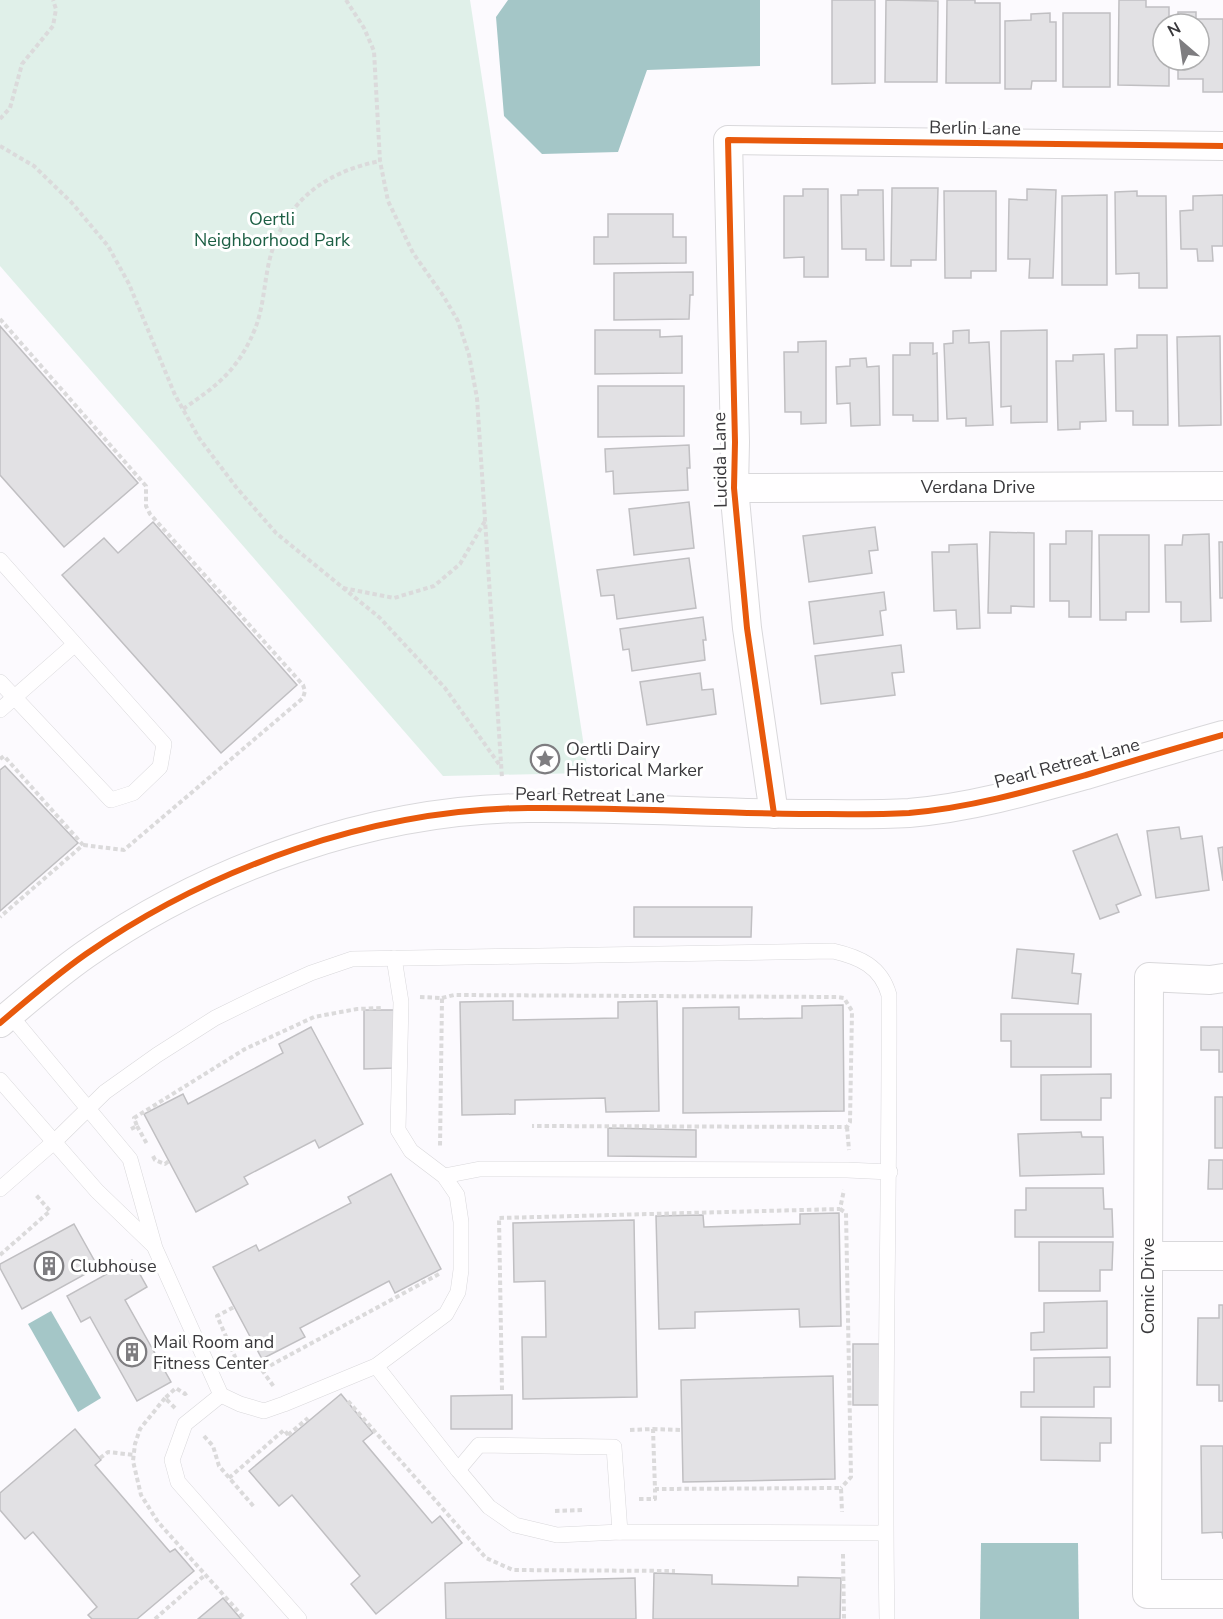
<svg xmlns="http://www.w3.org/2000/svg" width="1223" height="1619" viewBox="0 0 1223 1619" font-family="'Nunito Sans',sans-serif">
  <rect width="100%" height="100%" fill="#fcfafe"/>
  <path fill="#e0f0e9" d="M0,0H470L588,773L443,776L0,266Z"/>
  <g fill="#a4c6c7">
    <path d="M508,0H760V66L647,70L618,152L542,154L504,116L496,17Z"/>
    <path d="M51,1311L101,1398L78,1412L28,1324Z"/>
    <path d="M981,1543H1078L1079,1619H980Z"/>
  </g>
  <g fill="#e2e1e4" stroke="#c0bfc2" stroke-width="1.5">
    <path d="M832,0H875V83L832,84Z"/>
    <path d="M886,0L938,1L937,82H885Z"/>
    <path d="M947,0H975V3H1000V83H946Z"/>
    <path d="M1119,0H1146V7H1169V24H1163V60H1169V86L1118,85Z"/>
    <path d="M1178,12H1196V19H1223V92H1203V79H1178V60H1199V24H1178Z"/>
    <path d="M1050,13V22H1056V81H1032L1031,89H1005V21L1031,20V14Z"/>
    <rect x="1063" y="13" width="47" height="74"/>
    <path d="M892,188H938L936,260H911V266H891Z"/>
    <path d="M803,189H828V277H804V257L784,258V196H803Z"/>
    <path d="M1027,189L1056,190L1053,278H1029L1030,259H1008L1009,199L1027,200Z"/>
    <path d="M858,190H883L884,260H866V249H842L841,195H858Z"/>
    <path d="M944,191H996V271H971V278H945Z"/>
    <path d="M1137,191V196H1166L1167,288H1139V273L1116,274L1115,192Z"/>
    <path d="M1107,195V285H1062V196Z"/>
    <path d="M1223,195V246H1212L1213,261H1198L1197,249H1181L1180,211L1193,210V196Z"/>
    <path d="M608,214H673V237H686V263L594,264V237H608Z"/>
    <path d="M693,272V295H690L689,319L614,320V273Z"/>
    <path d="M0,326L138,483L64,547L0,475Z"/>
    <path d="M595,330H660V337L682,336V373L595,374Z"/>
    <path d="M969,330V343L989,342L993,425L966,426V418L947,419L944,344L953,343V331Z"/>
    <path d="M1047,330V422L1011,423V406L1001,407V331Z"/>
    <path d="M1137,335H1167L1168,425H1133V411H1116L1115,349L1137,348Z"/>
    <path d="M1220,336L1221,425L1179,426L1177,337Z"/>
    <path d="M826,341V423L801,424V412H785L784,352H798V342Z"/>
    <path d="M910,343H933V354L937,353L938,421H913V415H893V355H910Z"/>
    <path d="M1104,354L1106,421L1080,422V429L1058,430L1056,361H1073V355Z"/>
    <path d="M866,358L867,367L879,366L880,425L851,426L850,403L837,404L836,367L850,366V359Z"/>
    <path d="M598,386H684V436L598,437Z"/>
    <path d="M689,445L690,468H687L688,490L614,494L613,471L606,472L605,449Z"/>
    <path d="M689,502L694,548L634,555L629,509Z"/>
    <path d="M153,522L297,685L221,753L62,575L104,538L118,553Z"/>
    <path d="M875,527L878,550L869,551L872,573L809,582L803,536Z"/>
    <path d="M1066,531H1092L1091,617H1069V601H1050V544H1066Z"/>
    <path d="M990,532L1034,533V607L1011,606V613H988Z"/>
    <path d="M1209,534L1211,621L1181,622V602H1166L1165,545H1182L1183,535Z"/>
    <path d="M1099,535H1149V612H1126V620H1100Z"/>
    <path d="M1219,542H1223V598H1220Z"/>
    <path d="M977,544L980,628L957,629L956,610L934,611L932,552H949V545Z"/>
    <path d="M689,558L696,608L617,619L614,595L601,596L597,570Z"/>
    <path d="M884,592L886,610L880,611L883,635L814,644L809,602Z"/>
    <path d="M703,617L706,640H703L705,660L632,671L629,649L623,650L620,629Z"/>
    <path d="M901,645L904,672L892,673L895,695L821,704L815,656Z"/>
    <path d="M700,673L702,690L713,689L716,714L647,725L640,682Z"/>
    <path d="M5,766L78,843L0,911V770Z"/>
    <path d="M1179,827L1181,839L1202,836L1209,890L1156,898L1147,831Z"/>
    <path d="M1117,834L1141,895L1116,905L1119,912L1100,919L1073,851Z"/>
    <path d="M1223,847V881L1218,848Z"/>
    <path d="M634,907H752L751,937H634Z"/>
    <path d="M1017,949L1074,954L1072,973L1081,974L1078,1004L1012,998Z"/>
    <path d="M513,1001V1020L618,1018V1002L657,1001L659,1111L606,1112L605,1098L515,1100V1114L462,1115L460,1002Z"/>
    <path d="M843,1005L844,1111L683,1113V1008L739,1007V1019L802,1018V1006Z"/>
    <path d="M364,1010H394V1068L364,1069Z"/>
    <path d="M1001,1014H1091V1067H1011V1041H1001Z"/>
    <path d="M311,1027L363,1124L319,1148L315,1140L244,1177L248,1184L196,1212L144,1114L183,1094L188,1104L283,1053L279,1044Z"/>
    <path d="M1201,1027H1223V1072H1219V1050H1201Z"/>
    <path d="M1111,1074V1098H1101V1120H1041V1075Z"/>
    <rect x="1215" y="1097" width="8" height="51"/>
    <path d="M608,1128L696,1130V1157L608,1156Z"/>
    <path d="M1081,1132L1082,1137H1103L1104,1174L1020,1176L1018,1134Z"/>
    <path d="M1209,1160H1223V1189H1208Z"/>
    <path d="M391,1174L441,1269L395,1293L389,1281L300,1328L305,1337L262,1359L213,1267L256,1245L259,1251L351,1203L348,1197Z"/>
    <path d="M1026,1188H1103L1104,1209H1112L1113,1237H1015V1210H1026Z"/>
    <path d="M839,1213L841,1326L800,1327L799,1309L695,1312V1328L659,1329L656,1216L703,1215L704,1227L800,1224V1214Z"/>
    <path d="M634,1220L637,1397L523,1399L522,1337H546L545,1281L514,1282L513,1223Z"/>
    <path d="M74,1224L98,1267L22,1309L0,1268V1264Z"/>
    <path d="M1039,1242H1113L1112,1270H1100V1291H1039Z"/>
    <path d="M132,1260L147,1287L125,1300L171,1382L137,1401L90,1317L81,1322L67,1296Z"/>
    <path d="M1107,1301V1348L1031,1350V1333L1044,1332V1303Z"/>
    <path d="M1219,1305H1223V1401H1219V1385H1197L1198,1318H1219Z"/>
    <rect x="853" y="1344" width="27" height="61"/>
    <path d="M1110,1357V1387H1094V1407H1021V1392H1034V1358Z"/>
    <path d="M833,1376L835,1479L683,1482L681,1380Z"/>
    <path d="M341,1394L373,1433L363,1441L432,1523L440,1516L462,1543L376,1614L351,1584L360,1576L292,1495L279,1506L249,1471Z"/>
    <path d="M512,1395V1429H451V1396Z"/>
    <path d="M1041,1417L1111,1418V1443H1100V1461L1041,1460Z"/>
    <path d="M75,1429L101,1460L95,1465L170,1552L175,1549L194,1571L137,1619H92L88,1615L97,1607L33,1532L25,1539L0,1510V1493Z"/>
    <path d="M1201,1446H1223V1539L1222,1532L1202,1533Z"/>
    <path d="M654,1573L712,1575V1584L798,1586V1577L841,1578L840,1619H653Z"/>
    <path d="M635,1578L636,1619H446L445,1583Z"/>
    <path d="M223,1598L241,1619H198Z"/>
  </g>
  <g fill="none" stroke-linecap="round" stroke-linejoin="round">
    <g stroke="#d9d8db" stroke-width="16">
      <g id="service">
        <path d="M0,560L164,744L160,767L133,793L111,800L0,682"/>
        <path d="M0,710L74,645"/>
        <path d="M10,1015L130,1159L155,1248L221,1395L240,1404L264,1411L284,1404L376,1366L446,1314L458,1292L461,1270V1222L457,1195L444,1176L411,1151L398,1130L401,1002L394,958"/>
        <path d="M0,1080L97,1191L153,1245"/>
        <path d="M444,1176L480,1169L847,1170L890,1172"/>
        <path d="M0,1189L55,1141L105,1092L157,1055L215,1018L262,995L311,973L352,959L833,951C859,957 881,966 889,995C890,1203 883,1411 887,1619"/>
        <path d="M376,1366L458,1470L489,1507L515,1525L557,1535L620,1532L885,1533"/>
        <path d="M221,1395L185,1424L172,1460L178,1482L299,1619"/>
        <path d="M458,1470L479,1445L614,1447L620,1532"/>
      </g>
    </g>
    <g stroke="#d9d8db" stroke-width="30">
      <g id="minor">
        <path d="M734,488L1223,486"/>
        <path d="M774,814L747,628L734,488L735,442L728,140L1223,146"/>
        <path d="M1223,978L1210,980L1149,977L1147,1594H1223"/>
        <path d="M0,1023C28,999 56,975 86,954C211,867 374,809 528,808C618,807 709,813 800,814C836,814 873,815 909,813C969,808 1029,791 1086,775C1132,761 1177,748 1223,735"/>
        <path d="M1148,1256H1223"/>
      </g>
    </g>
    <g stroke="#dbdadb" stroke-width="4" stroke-dasharray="4.5 3" stroke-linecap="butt">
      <path d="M346,0L364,28L374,51L380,161L388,201L413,253L444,297L458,321L469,355L477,398L502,778"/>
      <path d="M0,119L10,108L22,64L53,26L56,9L53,0"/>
      <path d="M0,146L34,166L72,203L108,246L129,284L175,395L199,438L236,487L276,533L380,618L445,688L501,767"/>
      <path d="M0,319L146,486V506L150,514L303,685L305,691L303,698L124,850L83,845"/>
      <path d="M183,409C218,385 238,370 255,329C264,306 264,282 270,258C285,201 325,172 380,161"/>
      <path d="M343,588L394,598L434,586L460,564L485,521"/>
      <path d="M0,759L4,756L83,845L0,917"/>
      <path d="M420,997L442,998L440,1147"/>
      <path d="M442,998L454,995L837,997L844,998L852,1011L850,1122L847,1127L532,1126"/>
      <path d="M137,1126L147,1144"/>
      <path d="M847,1127L849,1150"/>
      <path d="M131,1129L137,1126L134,1118L245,1049L314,1017L357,1009L381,1008"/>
      <path d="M153,1156L155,1160L165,1164L169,1161"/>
      <path d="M840,1209L846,1213L851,1477L841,1488"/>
      <path d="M0,1255L50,1211L36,1195"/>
      <path d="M236,1359L262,1370L439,1274"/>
      <path d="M230,1362L236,1359L217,1316L234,1307"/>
      <path d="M262,1370L274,1387"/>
      <path d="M502,1390L499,1218L840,1209L844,1190"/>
      <path d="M165,1398L140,1429L135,1444L133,1461L141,1495L158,1522L245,1619"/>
      <path d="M348,1401L486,1558L513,1570L675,1571"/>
      <path d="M175,1408L165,1398L176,1388L185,1394L188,1392"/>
      <path d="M653,1429L682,1430"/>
      <path d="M630,1430L653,1429L655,1489L841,1488L842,1512"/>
      <path d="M288,1435L308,1418"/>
      <path d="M204,1436L213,1446L219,1466L255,1508"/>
      <path d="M100,1458L108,1452L134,1455"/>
      <path d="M229,1478L284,1430L290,1437"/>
      <path d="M639,1499H655V1489"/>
      <path d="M555,1511L583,1510"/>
      <path d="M843,1554L844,1619"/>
      <path d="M155,1619L205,1575"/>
    </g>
    <use href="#service" stroke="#fffeff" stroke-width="15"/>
    <use href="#minor" stroke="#fffeff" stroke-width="28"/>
    <g stroke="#fff" stroke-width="10">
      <g id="cycleway">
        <path d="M774,814L747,628L734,488L735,442L728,140L1223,146"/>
        <path d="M0,1023C28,999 56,975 86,954C211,867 374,809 528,808C618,807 709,813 800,814C836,814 873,815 909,813C969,808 1029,791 1086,775C1132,761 1177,748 1223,735"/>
      </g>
    </g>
    <use href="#cycleway" stroke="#e8590c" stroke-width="6"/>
  </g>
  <defs>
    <g id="sight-ring" transform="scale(1.5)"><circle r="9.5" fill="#fff" stroke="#7e7d80" stroke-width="1.5"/><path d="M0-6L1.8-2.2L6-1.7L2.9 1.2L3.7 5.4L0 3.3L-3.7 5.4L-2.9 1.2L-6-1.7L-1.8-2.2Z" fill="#7e7d80"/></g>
    <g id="building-ring" transform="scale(1.5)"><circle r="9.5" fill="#fff" stroke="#7e7d80" stroke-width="1.5"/><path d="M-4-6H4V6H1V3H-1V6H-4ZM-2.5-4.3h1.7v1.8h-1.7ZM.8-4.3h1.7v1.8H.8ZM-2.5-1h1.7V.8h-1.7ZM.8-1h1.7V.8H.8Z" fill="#7e7d80"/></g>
  </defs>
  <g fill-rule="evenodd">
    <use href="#sight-ring" x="545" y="759"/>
    <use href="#building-ring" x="49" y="1266"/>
    <use href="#building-ring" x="132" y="1352"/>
  </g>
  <g text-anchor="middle" stroke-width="6" stroke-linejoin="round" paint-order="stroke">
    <g font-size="18" fill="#3a393c" stroke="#fff">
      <text transform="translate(975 128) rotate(1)" y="6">Berlin Lane</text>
      <text transform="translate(720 460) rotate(-91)" y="6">Lucida Lane</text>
      <text x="978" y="493">Verdana Drive</text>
      <text transform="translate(1067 763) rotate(-15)" y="6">Pearl Retreat Lane</text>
      <text transform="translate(590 795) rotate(1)" y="6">Pearl Retreat Lane</text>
      <text transform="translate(1148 1286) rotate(-90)" y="6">Comic Drive</text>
    </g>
    <g font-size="18" fill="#1c5f44" stroke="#fff">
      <text x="272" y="225">Oertli<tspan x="272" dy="21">Neighborhood Park</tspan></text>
    </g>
    <g font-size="18" fill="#3a393c" stroke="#fff" text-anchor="start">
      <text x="566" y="755">Oertli Dairy<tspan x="566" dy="21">Historical Marker</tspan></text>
      <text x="70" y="1272">Clubhouse</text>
      <text x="153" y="1348">Mail Room and<tspan x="153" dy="21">Fitness Center</tspan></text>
    </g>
  </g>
  <g transform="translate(1181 42) rotate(331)"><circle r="28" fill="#ffffff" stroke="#b0b0b1" stroke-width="1.5"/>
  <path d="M0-4.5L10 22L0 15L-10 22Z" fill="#7e7d80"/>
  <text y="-9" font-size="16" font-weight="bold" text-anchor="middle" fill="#3a393c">N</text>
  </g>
</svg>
